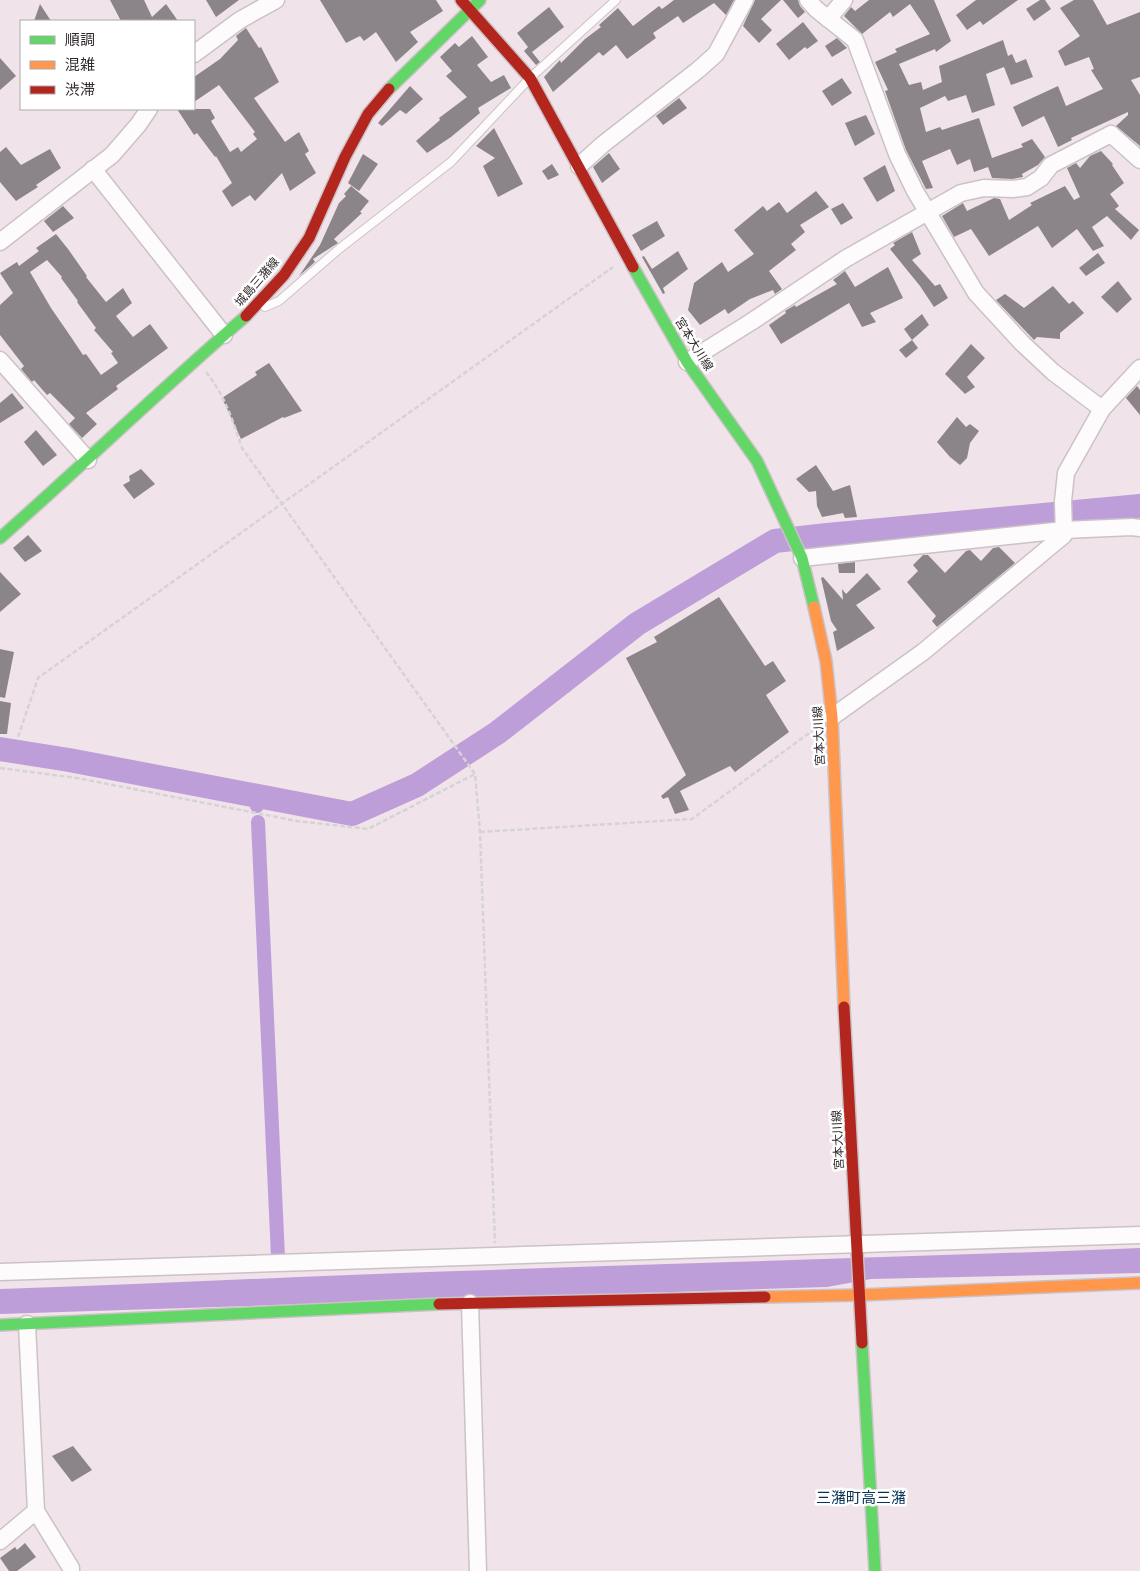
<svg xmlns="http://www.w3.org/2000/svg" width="1140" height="1571" viewBox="0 0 1140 1571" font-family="'Source Serif 4','Noto Sans JP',serif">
  <rect width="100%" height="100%" fill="#f0e4ea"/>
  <path fill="#be9ed8" d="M1140,1248V1273L871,1279L827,1287L0,1314V1289C153,1284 305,1276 458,1271C685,1263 913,1257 1140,1248Z"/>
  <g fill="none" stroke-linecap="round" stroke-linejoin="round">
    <g stroke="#be9ed8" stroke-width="14">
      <path d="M257,796V806"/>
      <path d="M258,822L278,1257"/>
    </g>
    <path stroke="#be9ed8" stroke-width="24" d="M0,749L69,760L352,814L417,785L497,733L637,624L775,541L827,535L1140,506"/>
  </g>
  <g fill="#8b8489" fill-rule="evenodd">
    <path d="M110,0H144L152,17L166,4L178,21H121Z"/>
    <path d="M206,0H239L216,17Z"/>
    <path d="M320,0H436L443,11L410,32L418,42L396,62L376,32L364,41L360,36L346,43Z"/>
    <path d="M674,0H734L726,15L714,3L683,23L678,16L653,33L656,38L627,59L616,45L603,56L599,52L553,92L544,77L560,60L561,63L585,39L601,27L599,25L618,8L633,26L659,6L662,9Z"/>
    <path d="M755,0H781L761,19L772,30L759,43L743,26Z"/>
    <path d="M783,0H798L800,6L805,12L798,18Z"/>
    <path d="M869,0H934L951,41L936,52L935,49L899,64L909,85L921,82L923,90L942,82L939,66L1003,40L1008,56L1012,54L1016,63L1026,59L1033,77L1011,85L1004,67L986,74L995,105L972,113L966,95L948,101L945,96L920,108L926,132L940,127L942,130L979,118L992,158L1023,147L1021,144L1032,139L1045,157L1038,165L1022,174L1023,177L1012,179L992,178L988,167L974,172L970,159L957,165L950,149L922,161L933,188L926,189L906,150L885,91L888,90L875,62L897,52L895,49L930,34L910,4L893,17L890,12L862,34L844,16L851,7L855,11Z"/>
    <path d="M976,0H1018L983,25L980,21L967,30L956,15Z"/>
    <path d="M1040,0H1045L1051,9L1034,21L1026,9Z"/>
    <path d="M1074,0H1093L1107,25L1140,12V77L1131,80L1140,95V146L1116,126L1128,115V112L1071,138L1072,140L1058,147L1044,116L1022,127L1013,107L1058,86L1066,106L1103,89L1091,70L1094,69L1089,57L1065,66L1058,51L1080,36L1060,8Z"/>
    <path d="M40,4L51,21H34Z"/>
    <path d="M549,7L564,27L532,52L540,62L536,65L524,51L528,47L517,33Z"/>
    <path d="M803,22L818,41L807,49L805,47L789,60L776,44Z"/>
    <path d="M246,28L259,48L261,47L279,82L254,98L285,142L299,132L309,151L305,154L316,173L290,191L282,173L255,201L250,195L232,207L222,191L232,183L216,156L215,157L197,133L194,135L177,109H210L215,118L211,121L230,152L238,147L241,152L257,139L253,134L255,132L219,85L194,102V77L220,59L238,40L236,36Z"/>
    <path d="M472,36L488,57L477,65L491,82L504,75L511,88L478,108L480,113L451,137L427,153L416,141L440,120L439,118L467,97L446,76L452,71L440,57L455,43L459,47Z"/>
    <path d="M837,38L847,48L832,57L825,46Z"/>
    <path d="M0,58L16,76L0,90Z"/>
    <path d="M842,78L852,93L832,106L822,91Z"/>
    <path d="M410,86L423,99L406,114L400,110L382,126L378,123Z"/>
    <path d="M679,98L687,108L663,125L656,116Z"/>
    <path d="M866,115L875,134L855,146L845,123Z"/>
    <path d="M494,128L523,184L498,197L483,166L495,158L476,146Z"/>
    <path d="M6,147L21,165L50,149L61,168L36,185L38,187L16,201L0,182V152Z"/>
    <path d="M1101,151L1113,164L1112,165L1124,183L1110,194L1119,206L1115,209L1139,230L1131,240L1107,216L1092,227L1104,246L1093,251L1077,229L1052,248L1038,226L989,256L971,229L954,237L942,216L963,203L967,211L994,198L1000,199L1009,220L1032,205L1030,203L1065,186L1074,200L1080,197L1067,168L1076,163L1080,168L1090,156Z"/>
    <path d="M609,153L620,169L602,183L593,167Z"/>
    <path d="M363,154L378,164L359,191L348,183Z"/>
    <path d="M552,164L559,175L548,180L542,171Z"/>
    <path d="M885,165L895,191L877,202L863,178Z"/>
    <path d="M351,186L369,201L360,212L362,213L334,239L338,243L313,259L315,262L299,276L320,245L339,203L346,196L344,194Z"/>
    <path d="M816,191L829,207L800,225L805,232L791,244L796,250L769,271L782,289L775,294L773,290L750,299L728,314L725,309L700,325L688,310L694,283L722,262L728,272L754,254L734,230L763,206L767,211L779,202L787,213Z"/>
    <path d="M843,203L853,218L841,225L831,209Z"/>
    <path d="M63,206L74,218L53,232L44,221Z"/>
    <path d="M657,221L665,236L641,251L632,235Z"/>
    <path d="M912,232L921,254L912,260L935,286L940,284L948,298L934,307L920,286L890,249L895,245L893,243Z"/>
    <path d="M56,234L68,249L87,276L86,277L106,302L123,288L132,303L116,316L133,337L150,324L168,348L116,386L118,389L86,413L97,424L82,438L69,424L75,418L50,393L47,395L34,380L32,382L21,369L24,366L0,335V305L13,293L0,273L17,262L19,266L39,251L36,248ZM47,260L62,277L61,278L78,301L77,302L96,328L94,330L113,352L111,353L118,363L101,375L86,354L83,355L71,337L51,308L30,272Z"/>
    <path d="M678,251L688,269L663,288L665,293L663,294L642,257L644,256L652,269Z"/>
    <path d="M1098,253L1105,263L1086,276L1079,268Z"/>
    <path d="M888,267L903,298L870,313L876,322L862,327L849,303L781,344L769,325L786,313L785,311L795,305L796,307L837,284L833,280L845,271L855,287Z"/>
    <path d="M1118,281L1132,299L1117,313L1101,297Z"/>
    <path d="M1053,286L1069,304L1073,301L1084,313L1060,333V339L1037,337L1034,340L996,300L1005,294L1024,308Z"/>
    <path d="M922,314L929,325L912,340L904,329Z"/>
    <path d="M912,340L918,348L906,358L899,350Z"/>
    <path d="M971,344L985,358L967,377L975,387L965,394L945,374Z"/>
    <path d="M269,363L302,411L284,418L283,417L241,439L222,398L257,375L255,372Z"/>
    <path d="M1137,386L1140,390V415L1126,398Z"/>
    <path d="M12,393L24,408L0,423V403Z"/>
    <path d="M957,417L966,427L970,424L979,431L970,443L967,458L960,465L950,457L937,442Z"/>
    <path d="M36,430L57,455L43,466L24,442Z"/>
    <path d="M816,465L833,491L850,485L857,517L845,518L843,513L822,517L817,506L816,491L809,492L796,479Z"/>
    <path d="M141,469L155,484L134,499L123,485L130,481L129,476Z"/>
    <path d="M28,535L42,551L25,562L13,548Z"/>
    <path d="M999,547L1015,563L937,627L932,621L936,616L907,582L918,571L913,565L923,555H928L945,573L966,551L970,550L981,561L993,548Z"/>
    <path d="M855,562V573H839L838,564Z"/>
    <path d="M0,572L21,594L0,612Z"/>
    <path d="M867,573L881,589L856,605L875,628L837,651L833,632L837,630L831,621L821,578L823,577L843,600L842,589L846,594Z"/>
    <path d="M719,597L765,666L773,661L786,681L766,695L789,732L735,772L730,766L680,791L689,810L675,814L668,797L663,799L661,796L686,775L626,658L657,642L654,637Z"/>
    <path d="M0,649L14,652L5,698L0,697Z"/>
    <path d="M0,701L11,703L7,734H0Z"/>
    <path d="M73,1446L92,1470L72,1482L52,1456Z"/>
    <path d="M25,1543L36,1557L17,1571H9L0,1558L15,1547L17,1550Z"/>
  </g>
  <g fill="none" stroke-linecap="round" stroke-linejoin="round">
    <g stroke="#cbc2c7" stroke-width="10">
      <path id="lane" d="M265,307L279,301L339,249L451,162L530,78L616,0"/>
    </g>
    <g stroke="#cbc2c7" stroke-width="19">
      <g id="street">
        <path d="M808,0L816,9L855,40L897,154L915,191L976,293L1022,343L1053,372L1102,409"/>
        <path d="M828,19L844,0"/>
        <path d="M194,54L240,20L276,0"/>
        <path d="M579,166L602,145L698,70L716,54L745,0"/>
        <path d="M93,169L224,335"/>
        <path d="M0,242L112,155L138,125L149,109"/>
        <path d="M0,360L88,460"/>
        <path d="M687,362L751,322L845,259L961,193L984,188L1013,189L1027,187L1041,178L1051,165L1111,134L1140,160"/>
        <path d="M802,558L1064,530L1132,527L1140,528"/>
        <path d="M832,717L923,652L1064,535L1063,501L1066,473L1102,409L1140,368"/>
        <path d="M0,1272L1140,1235"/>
        <path d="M470,1303L478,1571"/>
        <path d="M27,1324L36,1511L71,1568V1571"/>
        <path d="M0,1541L36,1511"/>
      </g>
    </g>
    <g stroke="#cbc2c7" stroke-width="14">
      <g id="fast">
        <path d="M389,89L480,0"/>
        <path d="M633,267L687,362L757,461L802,558L814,607"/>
        <path d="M0,538C83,465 162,388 246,316"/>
        <path d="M0,1325L439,1304"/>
        <path d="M862,1343L875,1571"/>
      </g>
    </g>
    <g stroke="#cbc2c7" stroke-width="14">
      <g id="slow">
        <path d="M814,607L826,661L832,717L844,1007"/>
        <path d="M765,1297L860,1295L1140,1283"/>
      </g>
    </g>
    <g stroke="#cbc2c7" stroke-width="14">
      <g id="jam">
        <path d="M461,0L530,78L633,267"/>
        <path d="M246,316L284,275L309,238L345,157L368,114L389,89"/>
        <path d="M844,1007L862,1343"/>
        <path d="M439,1304L765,1297"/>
      </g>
    </g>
    <g stroke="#d6d3d5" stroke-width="2.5" stroke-dasharray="5 2.5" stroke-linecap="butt">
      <path d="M206,372C224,394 233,421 242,448L475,774L480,832L495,1243"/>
      <path d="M18,737L38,678L613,267"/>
      <path d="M0,768L77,778L297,821L368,829L475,774"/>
      <path d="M480,832L692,819L816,728"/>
    </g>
    <use href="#lane" stroke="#fdfbfc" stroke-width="8"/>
    <use href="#street" stroke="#fdfbfc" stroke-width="16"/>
    <use href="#fast" stroke="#63d668" stroke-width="11"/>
    <use href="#slow" stroke="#ff974d" stroke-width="11"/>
    <use href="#jam" stroke="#b3261e" stroke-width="11"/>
  </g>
  <g text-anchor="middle" stroke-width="5" stroke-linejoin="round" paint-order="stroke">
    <g font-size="12" fill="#30292d" stroke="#fff">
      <text transform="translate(257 282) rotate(-49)" y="4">城島三潴線</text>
      <text transform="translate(694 344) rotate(58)" y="4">宮本大川線</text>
      <text transform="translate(819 736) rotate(-93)" y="4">宮本大川線</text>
      <text transform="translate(838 1140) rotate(-93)" y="4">宮本大川線</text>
    </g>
    <g font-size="15" fill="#053256" stroke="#fff">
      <text x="861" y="1503">三潴町高三潴</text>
    </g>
  </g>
  <rect x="20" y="20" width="175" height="90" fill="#ffffff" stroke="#aca9ab"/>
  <rect x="30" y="36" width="25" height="8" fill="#63d668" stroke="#aca9ab"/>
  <text x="65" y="45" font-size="15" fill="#30292d">順調</text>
  <rect x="30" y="61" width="25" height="8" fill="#ff974d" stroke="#aca9ab"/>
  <text x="65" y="70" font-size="15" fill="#30292d">混雑</text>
  <rect x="30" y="86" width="25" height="8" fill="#b3261e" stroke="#aca9ab"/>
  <text x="65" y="95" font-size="15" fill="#30292d">渋滞</text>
</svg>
